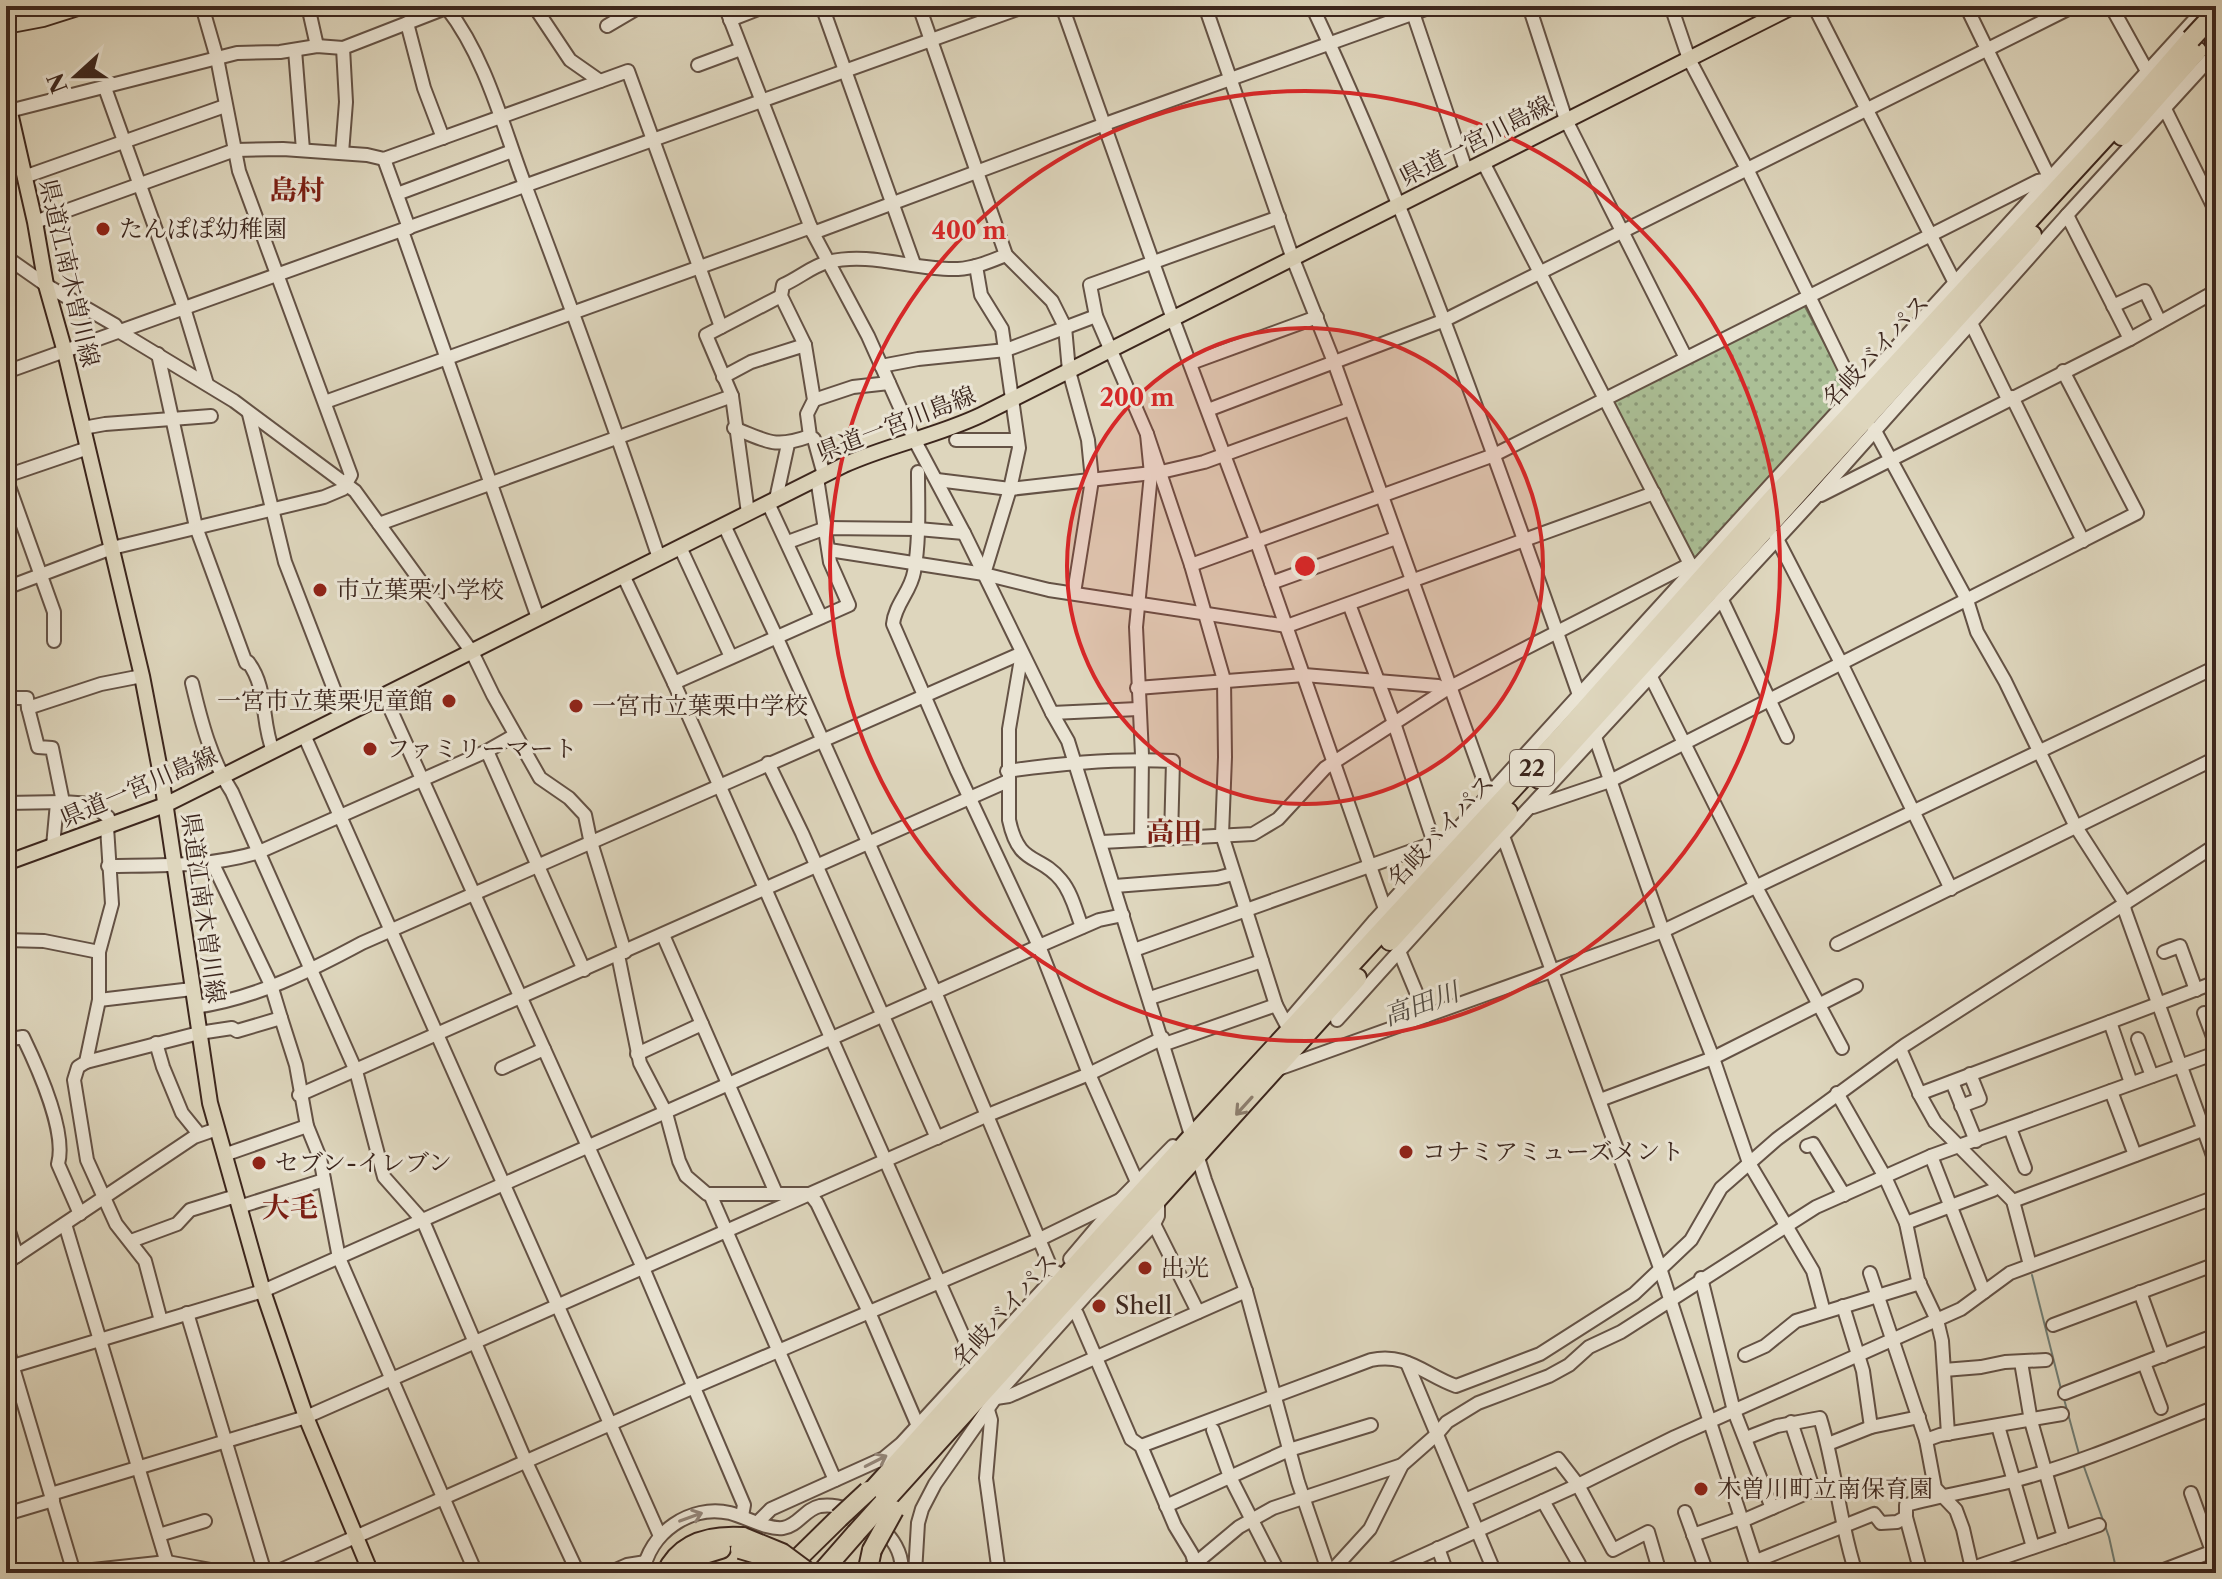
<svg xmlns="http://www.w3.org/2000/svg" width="2222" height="1579" viewBox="0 0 2222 1579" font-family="'Libre Caslon Text','Noto Serif JP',serif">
  <defs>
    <pattern id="park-dots" width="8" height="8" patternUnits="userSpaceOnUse" patternTransform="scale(2)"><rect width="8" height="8" fill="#abbf96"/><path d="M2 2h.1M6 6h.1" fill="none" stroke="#8c9b7a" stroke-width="1.8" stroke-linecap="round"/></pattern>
  </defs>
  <rect width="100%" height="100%" fill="#ded6bd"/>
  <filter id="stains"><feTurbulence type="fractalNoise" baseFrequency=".0025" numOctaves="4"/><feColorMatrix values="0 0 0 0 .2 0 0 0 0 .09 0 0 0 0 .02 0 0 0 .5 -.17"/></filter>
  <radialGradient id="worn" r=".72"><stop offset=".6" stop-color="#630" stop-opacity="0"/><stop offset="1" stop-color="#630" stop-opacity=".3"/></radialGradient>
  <path fill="url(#park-dots)" stroke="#74725a" stroke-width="2" d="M1802,301L1850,392L1698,559L1691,558L1611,402Z"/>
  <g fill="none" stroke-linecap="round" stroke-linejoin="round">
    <g stroke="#707e76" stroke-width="2">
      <path d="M2032,1275L2061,1389"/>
      <path d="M2064,1399L2079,1454"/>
      <path d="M2083,1464L2109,1537L2117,1573"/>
      <path d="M215,1567L227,1573"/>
      <path d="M27,1573L62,1570"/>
    </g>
    <g stroke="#645245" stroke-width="16">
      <g id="minor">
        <path d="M308,6L317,46"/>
        <path d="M534,6L570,60L600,81"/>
        <path d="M725,6L813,233L868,336L915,441L964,533L1052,713L1068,741L1205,1180L1246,1291L1298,1482L1329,1573"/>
        <path d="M822,6L914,264"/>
        <path d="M919,6L1006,255L1052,301L1065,327L1069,371L1088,440L1092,480L1074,593"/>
        <path d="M1062,6L1173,319L1256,540L1385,909"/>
        <path d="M1205,6L1293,259L1334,362L1489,795"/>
        <path d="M1312,6C1417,230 1497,463 1579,695L2207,6"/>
        <path d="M1529,6L1566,120L1685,356"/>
        <path d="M1671,6L1689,59L1747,169L1850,380L1860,393"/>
        <path d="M1814,6L1955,283"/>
        <path d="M2111,6L2147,71"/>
        <path d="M1411,7L1466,170"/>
        <path d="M447,8C486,58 503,127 525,185C572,309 617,433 659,558"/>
        <path d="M730,20L766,6"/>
        <path d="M407,23L424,88L443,138"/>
        <path d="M607,26L641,6"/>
        <path d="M295,50L303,150"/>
        <path d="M698,65L741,49"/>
        <path d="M105,88L184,308L207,384"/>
        <path d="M2165,109L2216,212"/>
        <path d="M9,111L237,53L280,52L317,46L343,48"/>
        <path d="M342,153L346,102L343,48L451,6"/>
        <path d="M384,159L409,228"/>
        <path d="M1483,162L1690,564"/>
        <path d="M6,165H21"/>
        <path d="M24,177L225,106"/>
        <path d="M397,194L512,151"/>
        <path d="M2067,215L2216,52"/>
        <path d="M35,222L235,150L283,149L367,155L384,159L628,71L721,327"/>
        <path d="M402,231L538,618"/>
        <path d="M813,233L1105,124L1434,6"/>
        <path d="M6,257L46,285L115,325L120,332L234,401L355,491L472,652L493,695L540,778L569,798L585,815L590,839L625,952"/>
        <path d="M976,266L981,295L1002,329L1019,448L1010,489L984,574"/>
        <path d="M2113,306L2145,291L2160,322"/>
        <path d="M158,354L196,527L246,663L248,662C268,688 261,722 273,751"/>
        <path d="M1191,363L1317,317"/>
        <path d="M881,366L918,359L1006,350L1096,316"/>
        <path d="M6,372L1026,6"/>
        <path d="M723,377L751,362L805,345"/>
        <path d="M2012,397L2083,541"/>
        <path d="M2008,399L1971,323L2067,215L2130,339"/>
        <path d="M814,400L853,387L889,383"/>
        <path d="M325,402L811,227"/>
        <path d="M1208,410L1445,320L2074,6"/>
        <path d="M249,414L285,562L344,715"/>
        <path d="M83,428L105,424L211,416"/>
        <path d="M734,428C767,441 774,449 810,436"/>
        <path d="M1874,429L1967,600L1977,632L2005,681L2076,827L2123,900L2125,911L2216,1164"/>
        <path d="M1147,434L1191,565L1224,680L1225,757L1222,835L1276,1005L1286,1024L1375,920L1579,695"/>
        <path d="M956,440H1017"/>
        <path d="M918,472C918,505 920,540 914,572C911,591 895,604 893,624L957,771L1039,946L1089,1074L1137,1182"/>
        <path d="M824,475L814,439L810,436L807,414L814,400L805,345L781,296L783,285C799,278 812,266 828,262C871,251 915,271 958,269C975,268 991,261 1006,255"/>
        <path d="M6,476L88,448"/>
        <path d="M6,478L54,612V641"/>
        <path d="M937,480L1010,489L1161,472L1204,462L1350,409"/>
        <path d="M1821,495L2130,339L2216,291"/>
        <path d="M776,499L788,444"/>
        <path d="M768,503L821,617"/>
        <path d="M748,513L732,396L706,335L781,296"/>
        <path d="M379,524L732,396"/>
        <path d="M724,525L776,636L935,992L1052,1270L1058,1273"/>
        <path d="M1776,537L1841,663L1951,889"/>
        <path d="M788,542L826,528L918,529L964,533"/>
        <path d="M680,547L731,657"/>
        <path d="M829,550L984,574L1049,590L1287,626L1654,493"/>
        <path d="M1191,565L1494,455L2038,181L2050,179L1966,6"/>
        <path d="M623,575L674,683L972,1356L978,1360"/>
        <path d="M1271,583L1396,538"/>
        <path d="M6,588L112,548L324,497L343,489L351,475L239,171L217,58L202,6"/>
        <path d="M1721,598L1787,737"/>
        <path d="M1349,604L1394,723L1434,843L1439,848"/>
        <path d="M1022,653L1009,729V820C1019,867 1039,853 1061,880C1072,893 1076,912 1082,927"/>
        <path d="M1651,677L1755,885L1842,1048"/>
        <path d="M192,683C201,721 211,760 232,792L356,1071L384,1177L423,1221L526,1462L578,1573"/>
        <path d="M674,683L849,605L830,562L817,478"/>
        <path d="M1137,688L1304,675L1438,686L1445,690"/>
        <path d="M384,695L643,1268L744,1505L742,1516"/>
        <path d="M6,698H27L28,708L101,684L142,676"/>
        <path d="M28,708L38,747L52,748L63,802L91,804L108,817L110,826"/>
        <path d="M1052,713L1138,709"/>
        <path d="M304,735L660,1536"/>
        <path d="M1595,737L1663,931L1713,1058L1749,1163L1813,1271L1824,1312"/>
        <path d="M487,751L584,970"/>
        <path d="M768,763L802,833L937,1138"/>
        <path d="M1007,771C1063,763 1117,758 1173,761L1171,838"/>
        <path d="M6,803L63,802"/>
        <path d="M1533,807L1610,781L2137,513L2063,371"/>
        <path d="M107,827L112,904L99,952V1000L86,1062L78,1067L74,1080L87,1160L116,1224L145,1261L161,1321"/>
        <path d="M1141,840L1142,755L1136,627L1151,474L1147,434L1096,316L1090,285L1279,217"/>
        <path d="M1102,842L1253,834L1278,819L1325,768L1450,687L1690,564L1697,567"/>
        <path d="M53,846L57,803"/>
        <path d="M212,862L271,985L281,1018L296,1065L307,1126L320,1158L339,1258L476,1573"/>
        <path d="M108,866C159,865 211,867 259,852L487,751L515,735"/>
        <path d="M1115,886L1217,878L1233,874"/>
        <path d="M663,935L776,1193"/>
        <path d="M6,940L44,941L99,952"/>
        <path d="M1837,944L2216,758"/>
        <path d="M1134,950L1434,843"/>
        <path d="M1399,951L1426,1016"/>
        <path d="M2164,952L2180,946L2196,990"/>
        <path d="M618,955L640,1063L666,1113L679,1161L686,1176L707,1194H810L817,1203L869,1312L918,1426"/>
        <path d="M1150,998L1262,961"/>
        <path d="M99,1000L192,989"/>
        <path d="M195,1007C254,999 310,971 362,943L1022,653"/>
        <path d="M2204,1013L2216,1045"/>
        <path d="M1337,1020L1503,836"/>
        <path d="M2110,1022L2131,1083"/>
        <path d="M2138,1039L2152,1076"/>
        <path d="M6,1040L23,1037C37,1066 67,1132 58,1164L80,1214"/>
        <path d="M156,1043L163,1067L182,1113L199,1134"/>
        <path d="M1165,1044L1276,1005"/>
        <path d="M1900,1049L1921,1097L1935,1122L2013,1201L2030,1265"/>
        <path d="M637,1054L702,1024"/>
        <path d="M86,1062L199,1033L232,1028L237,1031L281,1018"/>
        <path d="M502,1068L544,1049"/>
        <path d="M1278,1069L1663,931L2216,667"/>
        <path d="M1952,1082L1976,1141"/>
        <path d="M2111,1091L2135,1155"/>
        <path d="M1837,1093L1885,1177L1906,1223L1918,1280L1937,1320L1942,1341L1948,1434"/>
        <path d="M1919,1094L2216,982"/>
        <path d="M299,1095L1008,781"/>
        <path d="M1600,1100L1713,1058L1856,986"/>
        <path d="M1961,1106L1980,1099L1970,1074"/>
        <path d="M2010,1128L2025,1168"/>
        <path d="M1807,1146L1813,1144L1844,1195"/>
        <path d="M224,1155L307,1126"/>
        <path d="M1931,1156L1984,1292"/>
        <path d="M710,1194L835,1480"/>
        <path d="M2013,1201L2216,1125"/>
        <path d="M239,1207L324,1180"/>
        <path d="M6,1222L17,1256"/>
        <path d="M1906,1223L1993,1190"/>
        <path d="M65,1224L170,1573"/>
        <path d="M1154,1224L1198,1312"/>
        <path d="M131,1241L177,1224L190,1210L236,1196"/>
        <path d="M1070,1259L1120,1200L1173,1146"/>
        <path d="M6,1263L194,1137L217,1129"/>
        <path d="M1870,1273L1926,1440L1935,1488L1956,1510L1963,1529L1973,1573"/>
        <path d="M1701,1278L1734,1411L1772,1508"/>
        <path d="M2140,1292L2163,1356"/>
        <path d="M1843,1306L1863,1371L1871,1427"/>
        <path d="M1073,1310L1077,1314L1131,1439L1141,1446L1175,1526L1192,1554L1198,1573"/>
        <path d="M187,1313L265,1573"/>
        <path d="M2053,1325L2216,1264"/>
        <path d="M6,1344L74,1573"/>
        <path d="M1745,1355L1765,1346L1796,1321L1920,1283"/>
        <path d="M2021,1362L2031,1421L2064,1537"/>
        <path d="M1407,1363L1495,1573"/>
        <path d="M2144,1363L2161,1408"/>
        <path d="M13,1366L263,1291L1039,946L1099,920L1123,915"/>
        <path d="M1944,1370L1981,1367L2005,1362L2046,1360"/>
        <path d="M2065,1393L2216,1335"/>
        <path d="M996,1398L1009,1396L1246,1291"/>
        <path d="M988,1410L991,1420L986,1478L999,1573"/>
        <path d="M1998,1426L2033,1547"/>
        <path d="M1213,1430L1230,1477L1279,1573"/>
        <path d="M1746,1438L1777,1426L1820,1418C1836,1469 1839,1522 1856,1573"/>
        <path d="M1926,1440L1940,1435L2062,1414"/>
        <path d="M1828,1444L1871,1427L1919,1417"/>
        <path d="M1141,1446L1371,1360C1406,1352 1425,1375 1456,1386L1540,1354L1634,1294L1691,1240L1721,1188L1777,1139L1905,1045L2216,845"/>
        <path d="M2191,1493L2216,1562"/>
        <path d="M51,1494L306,1417L988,1115L1089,1074L1163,1038"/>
        <path d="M1465,1500L1558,1459L1578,1485L1613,1550L1648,1532L1660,1573"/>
        <path d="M1543,1501L1579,1564"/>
        <path d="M1166,1506L1289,1450L1371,1425"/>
        <path d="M1685,1512L1707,1573"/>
        <path d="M6,1514L53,1500"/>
        <path d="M1906,1517L1921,1573"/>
        <path d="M1742,1521L1811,1491L1812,1485L1791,1422"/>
        <path d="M758,1522L771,1509L884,1458L901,1444L1050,1282"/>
        <path d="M159,1535L205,1521"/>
        <path d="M1693,1535L1741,1518"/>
        <path d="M1438,1548L1447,1573"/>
        <path d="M1756,1561L1874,1514L1881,1523L1897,1522L1906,1517V1505C1944,1495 1982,1489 2020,1479C2087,1461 2151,1432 2216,1407"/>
        <path d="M65,1573L167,1562L211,1570"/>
        <path d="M274,1573L694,1387L1040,1239L1120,1200"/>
        <path d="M609,1573L627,1565L646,1562"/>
        <path d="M643,1573C649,1533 690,1504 730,1513C746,1517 767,1530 783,1528C798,1526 805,1509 820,1506C854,1501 907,1535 901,1573"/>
        <path d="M915,1573L918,1523L922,1509L935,1484L1001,1390L1087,1294L1154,1224L1158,1216V1201"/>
        <path d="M1184,1573L1239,1527L1273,1508L1402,1465"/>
        <path d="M1330,1573L1370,1529L1402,1465L1436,1435L1447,1422L1478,1403L1549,1376L1569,1365L1589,1347L1621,1332L1816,1207L1931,1156L2216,1053"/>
        <path d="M1384,1573L1578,1485L1675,1437L1961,1309L2010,1273L2216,1197"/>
        <path d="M1741,1573L1757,1567"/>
        <path d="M1759,1573L1659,1265L1503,836L1815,498L1971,323"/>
        <path d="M1958,1573L2099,1525"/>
        <path d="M2156,1573L2216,1550"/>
      </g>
    </g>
    <g stroke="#3c261d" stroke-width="18">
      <g id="major">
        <path d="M2208,6L2216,65"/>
        <path d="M6,26L43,19L84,6"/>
        <path d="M6,95L35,222L46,285L65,352L142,676L161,775L210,1103L263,1291L306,1417L371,1573"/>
        <path d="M6,863L165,805L844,465C888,445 937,436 981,415L1794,6"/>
      </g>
    </g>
    <g stroke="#3c261d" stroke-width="22">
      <g id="highway">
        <path d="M2122,136L2197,51"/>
        <path d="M1539,779L2032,235"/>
        <path d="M1390,941L1508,812"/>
        <path d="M870,1493L1192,1137L1565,732L1766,506L2110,132L2191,39"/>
        <path d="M883,1503L1357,978"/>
        <path d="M785,1571L839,1518"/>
        <path d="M666,1573C680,1542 711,1535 743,1537"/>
        <path d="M680,1573L695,1557L721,1549"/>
        <path d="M821,1573L856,1533"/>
        <path d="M867,1573L872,1550"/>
      </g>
    </g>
    <use href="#minor" stroke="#eae4d4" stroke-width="12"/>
    <use href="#major" stroke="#ded6bd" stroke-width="14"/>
    <use href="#highway" stroke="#ded6bd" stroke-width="18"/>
    <g stroke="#3c261d" stroke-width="22" stroke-linecap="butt">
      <g id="highway-bridge">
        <path d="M2191,39L2216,12"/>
        <path d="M839,1518L868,1491"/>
        <path d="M856,1533L883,1503"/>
        <path d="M743,1537L782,1553L809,1573"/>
        <path d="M740,1549L757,1554L789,1573"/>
        <path d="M872,1550L894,1510"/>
      </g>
    </g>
    <use href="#highway-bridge" stroke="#ded6bd" stroke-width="18"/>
  </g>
  <defs><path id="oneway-shaft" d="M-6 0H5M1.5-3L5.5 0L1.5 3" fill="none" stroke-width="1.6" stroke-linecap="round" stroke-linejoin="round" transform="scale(2)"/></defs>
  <use stroke="#8d7e6d" href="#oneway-shaft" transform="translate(1244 1106) rotate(132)"/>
  <g stroke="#938578">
    <use href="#oneway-shaft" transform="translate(876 1461) rotate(-27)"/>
    <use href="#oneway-shaft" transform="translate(691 1517) rotate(-20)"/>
  </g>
  <circle cx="1305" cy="566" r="238" fill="#d62828" fill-opacity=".12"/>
  <g fill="none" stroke="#d62828" stroke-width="4">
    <circle cx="1305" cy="566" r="238"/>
    <circle cx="1305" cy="566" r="475"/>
  </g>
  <g fill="#8f2418" stroke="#eae4d4" stroke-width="3">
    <circle cx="103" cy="229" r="8"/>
    <circle cx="320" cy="590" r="8"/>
    <circle cx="449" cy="701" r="8"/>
    <circle cx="576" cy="706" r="8"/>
    <circle cx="370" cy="749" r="8"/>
    <circle cx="1406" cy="1152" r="8"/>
    <circle cx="259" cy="1163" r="8"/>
    <circle cx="1145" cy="1268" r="8"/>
    <circle cx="1099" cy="1306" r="8"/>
    <circle cx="1701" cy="1489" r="8"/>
  </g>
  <g text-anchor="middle" stroke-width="6" stroke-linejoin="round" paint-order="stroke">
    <rect fill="#eae4d4" stroke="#705f54" stroke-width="2" x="1510" y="750" width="44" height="36" rx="6"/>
    <g font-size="22" font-weight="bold" fill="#3c261d">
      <text x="1532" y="776">22</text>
    </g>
    <g font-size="24" fill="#3c261d" stroke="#eae4d4">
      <text transform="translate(1476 141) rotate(-27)" y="8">県道一宮川島線</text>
      <text transform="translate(69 273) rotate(77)" y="8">県道江南木曽川線</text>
      <text transform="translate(1876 351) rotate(-47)" y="8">名岐バイパス</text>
      <text transform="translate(896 424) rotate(-21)" y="8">県道一宮川島線</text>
      <text transform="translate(139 787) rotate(-23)" y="8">県道一宮川島線</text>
      <text transform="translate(1441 831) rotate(-47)" y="8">名岐バイパス</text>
      <text transform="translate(203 908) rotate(82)" y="8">県道江南木曽川線</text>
      <text transform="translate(1005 1310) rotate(-48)" y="8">名岐バイパス</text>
    </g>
    <g font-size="24" fill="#3c261d" stroke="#eae4d4" text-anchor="start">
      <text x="119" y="237">たんぽぽ幼稚園</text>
      <text x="336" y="598">市立葉栗小学校</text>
      <text x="433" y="709" text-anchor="end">一宮市立葉栗児童館</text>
      <text x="592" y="714">一宮市立葉栗中学校</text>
      <text x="386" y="757">ファミリーマート</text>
      <text x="1422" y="1160">コナミアミューズメント</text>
      <text x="275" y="1171">セブン-イレブン</text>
      <text x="1161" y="1276">出光</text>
      <text x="1115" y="1314">Shell</text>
      <text x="1717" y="1497">木曽川町立南保育園</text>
    </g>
    <g font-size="26" font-style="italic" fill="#524b42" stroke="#eae4d4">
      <text transform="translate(1421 1004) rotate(-20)" y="9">高田川</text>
    </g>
    <g font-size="28" font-weight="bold" fill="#7a1f14" stroke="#eae4d4">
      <text x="297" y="200">島村</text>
      <text x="1174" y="842">高田</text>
      <text x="290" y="1217">大毛</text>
    </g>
  </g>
  <circle cx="1305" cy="566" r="12" fill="#d62828" stroke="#eae4d4" stroke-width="4"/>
  <g font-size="24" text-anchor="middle" font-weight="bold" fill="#d62828" stroke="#eae4d4" stroke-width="6" stroke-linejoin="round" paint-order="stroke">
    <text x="969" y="239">400 m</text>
    <text x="1137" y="406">200 m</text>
  </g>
  <rect width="2222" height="1579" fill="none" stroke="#ded6bd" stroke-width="32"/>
  <rect x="8" y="8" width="2206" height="1563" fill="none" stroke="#3c261d" stroke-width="4"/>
  <rect x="16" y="16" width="2190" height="1547" fill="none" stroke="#3c261d" stroke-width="2"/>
  <g transform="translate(76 76) rotate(249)" stroke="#eae4d4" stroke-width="6" paint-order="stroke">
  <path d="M0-6L14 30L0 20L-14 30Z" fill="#3c261d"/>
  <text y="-12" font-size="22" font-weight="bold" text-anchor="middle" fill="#3c261d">N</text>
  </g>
  <rect width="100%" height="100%" filter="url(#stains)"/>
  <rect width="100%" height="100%" fill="url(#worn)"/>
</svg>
